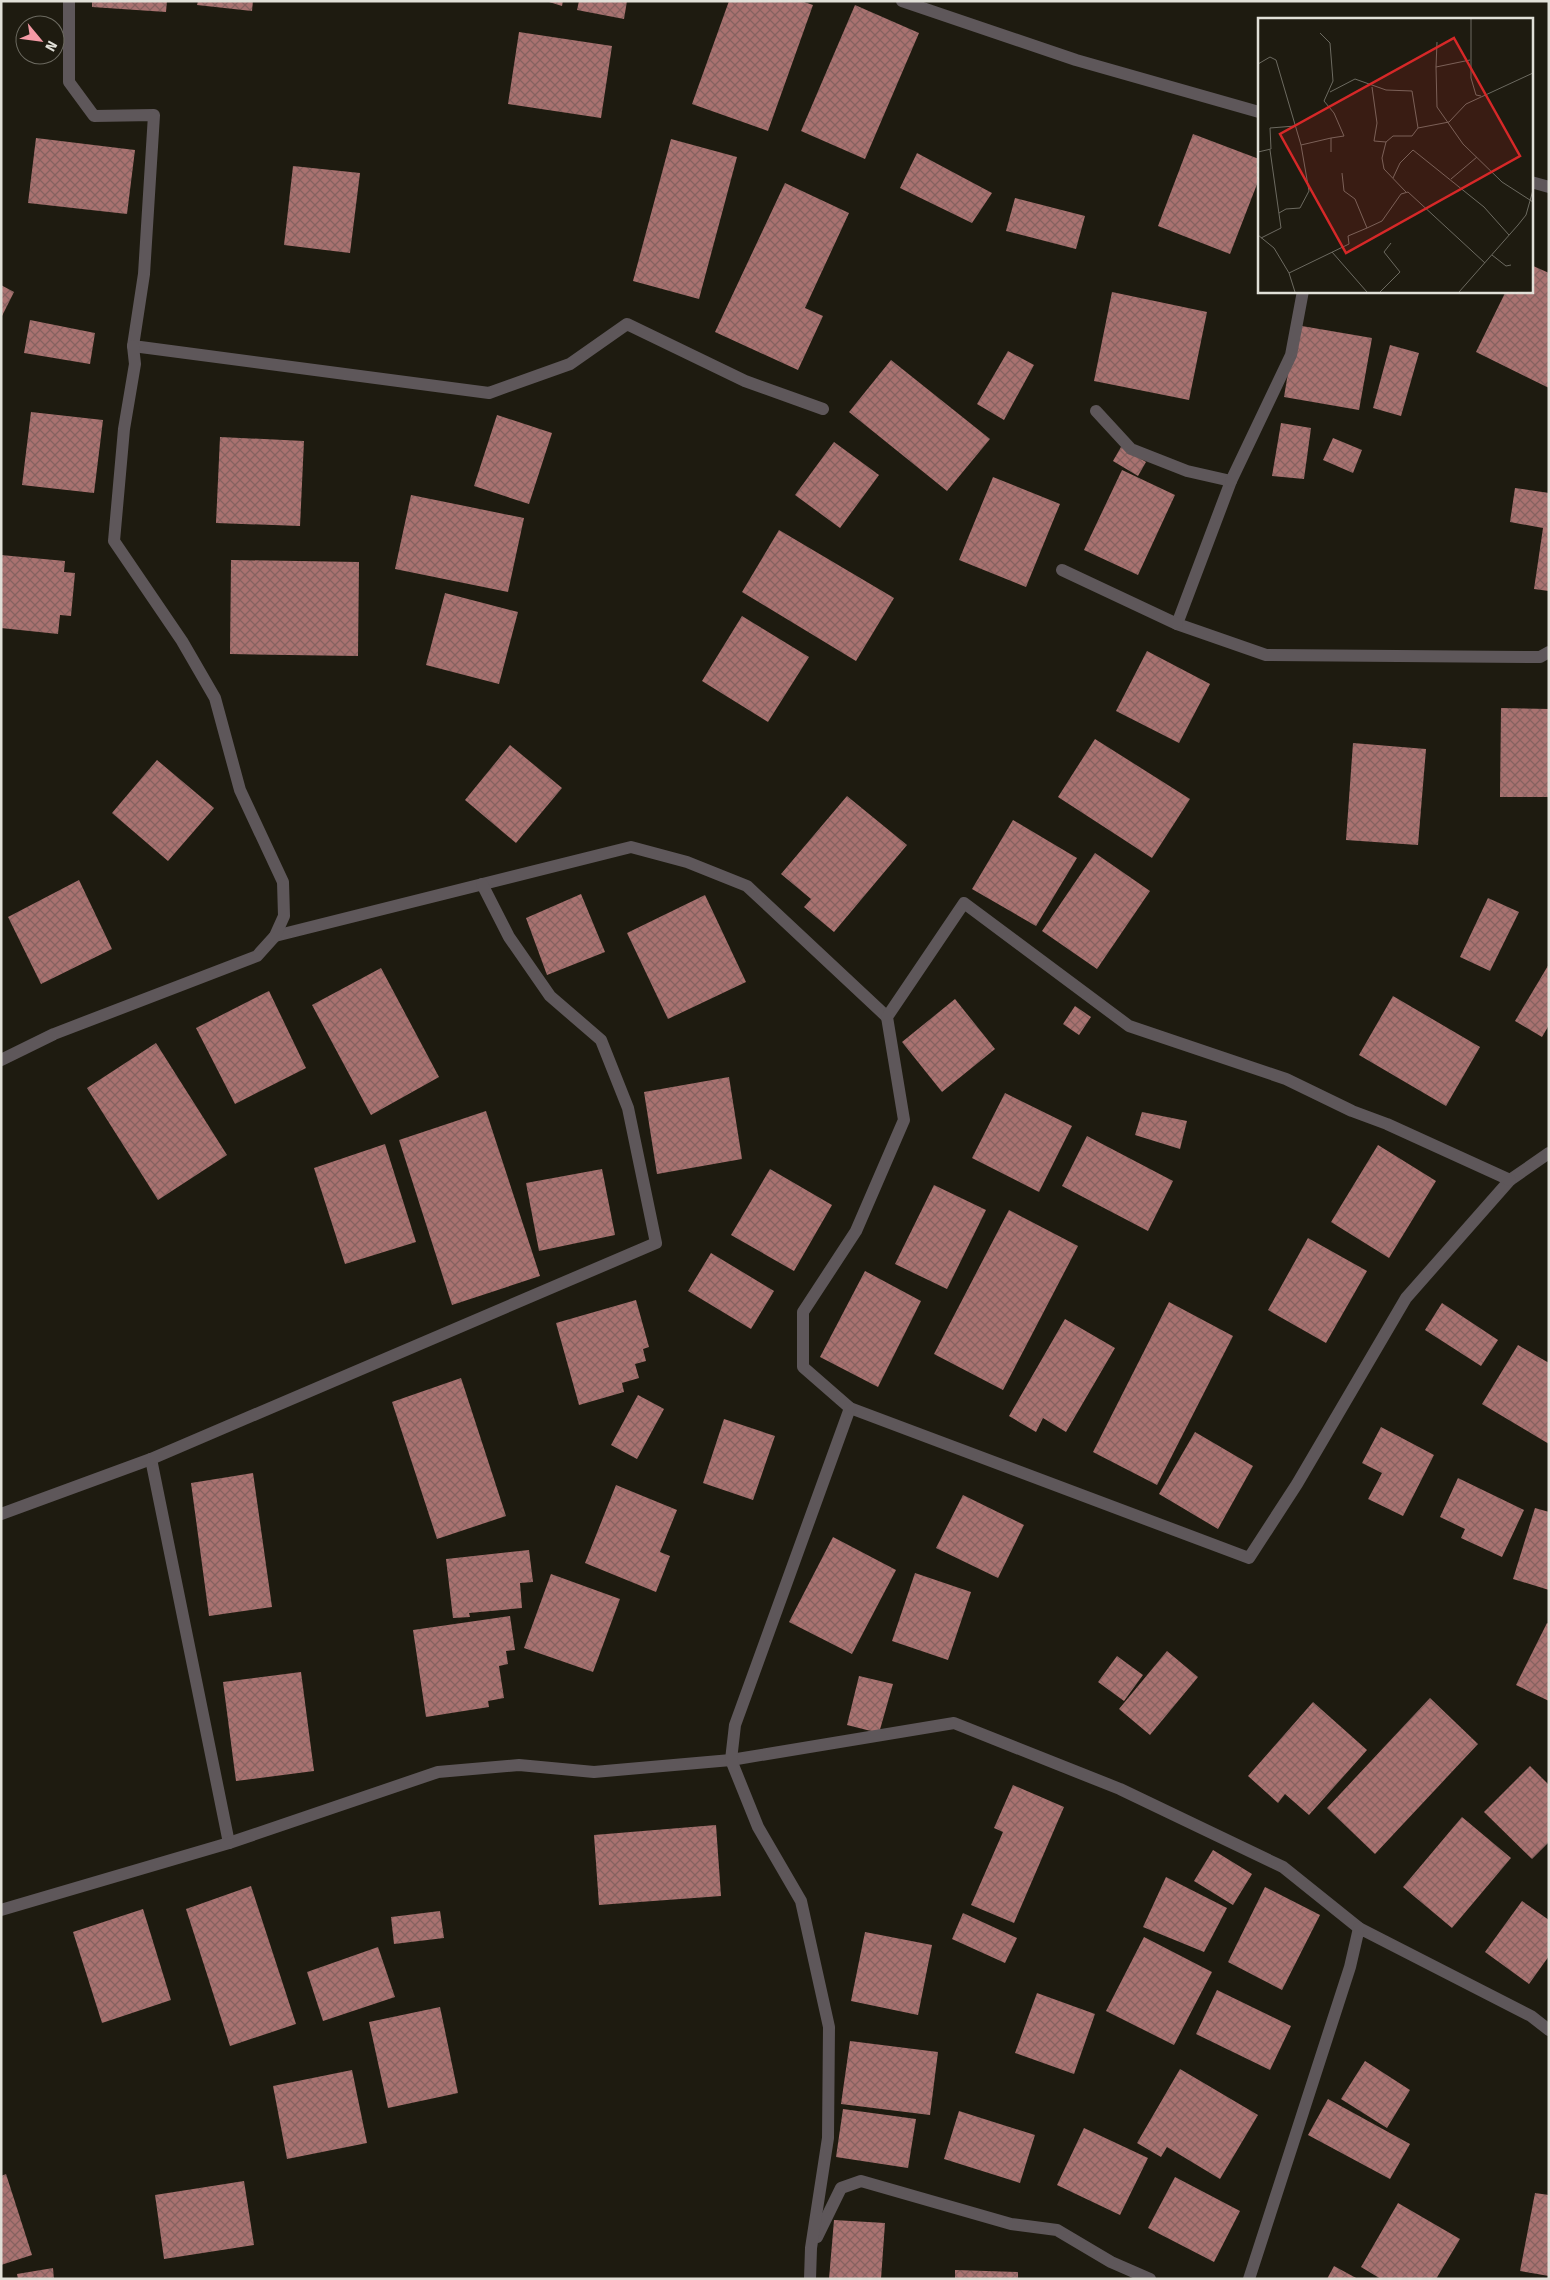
<svg xmlns="http://www.w3.org/2000/svg" width="1550" height="2280" viewBox="0 0 1550 2280" font-family="'Fira Sans',sans-serif">
  <defs>
    <pattern id="building-cross-hatch" width="8" height="8" patternUnits="userSpaceOnUse" patternTransform="scale(1.25)"><rect width="8" height="8" fill="#a97270"/><path d="M0 0l8 8M0 8l8-8" fill="none" stroke="#866260"/></pattern>
  </defs>
  <rect width="100%" height="100%" fill="#1e1b10"/>
  <g fill="url(#building-cross-hatch)">
    <path d="M92,1H167L166,12L92,7Z"/>
    <path d="M198,1H253L252,11L197,5Z"/>
    <path d="M546,1H563L562,6Z"/>
    <path d="M579,1H627L624,19L577,10Z"/>
    <path d="M729,1H801L813,5L768,131L692,104Z"/>
    <path d="M855,5L919,33L865,159L801,131Z"/>
    <path d="M519,32L612,46L601,118L508,104Z"/>
    <path d="M1193,134L1259,159V179L1230,254L1158,226Z"/>
    <path d="M36,138L135,150L127,214L28,203Z"/>
    <path d="M671,139L737,157L699,299L633,281Z"/>
    <path d="M917,153L992,193L972,223L900,188Z"/>
    <path d="M293,166L360,173L350,253L284,245Z"/>
    <path d="M785,183L849,213L805,308L823,316L798,370L715,332Z"/>
    <path d="M1015,198L1085,216L1076,249L1006,231Z"/>
    <path d="M1531,265L1549,273V388L1476,352L1506,291H1531Z"/>
    <path d="M1,285L14,292L1,318Z"/>
    <path d="M1112,292L1207,312L1189,400L1094,381Z"/>
    <path d="M30,320L95,333L90,364L24,353Z"/>
    <path d="M1296,325L1372,338L1359,410L1284,397Z"/>
    <path d="M1390,345L1419,353L1401,416L1373,408Z"/>
    <path d="M1008,351L1034,365L1004,420L977,404Z"/>
    <path d="M891,360L990,439L947,491L849,412Z"/>
    <path d="M31,412L103,420L94,493L22,485Z"/>
    <path d="M497,415L552,433L529,504L474,486Z"/>
    <path d="M1281,423L1311,428L1304,479L1272,476Z"/>
    <path d="M220,437L304,441L300,526L216,523Z"/>
    <path d="M1333,438L1362,450L1353,473L1323,460Z"/>
    <path d="M834,442L879,475L840,528L795,495Z"/>
    <path d="M1121,447L1146,462L1138,476L1113,461Z"/>
    <path d="M1122,470L1175,495L1138,575L1084,550Z"/>
    <path d="M993,477L1060,504L1026,587L959,560Z"/>
    <path d="M1515,488L1549,493V591L1534,589L1543,528L1510,522Z"/>
    <path d="M411,495L524,518L508,592L395,569Z"/>
    <path d="M779,530L894,598L856,661L742,592Z"/>
    <path d="M1,555L65,561L64,572L75,573L71,616L60,615L58,634L1,628Z"/>
    <path d="M231,560L359,562L358,656L230,654Z"/>
    <path d="M445,593L518,612L499,684L426,665Z"/>
    <path d="M742,616L809,657L768,722L702,681Z"/>
    <path d="M1147,651L1210,684L1179,743L1116,711Z"/>
    <path d="M1501,708L1549,709V797H1500Z"/>
    <path d="M1095,739L1190,799L1152,858L1058,797Z"/>
    <path d="M1353,743L1426,749L1418,845L1346,840Z"/>
    <path d="M510,745L562,788L516,843L465,800Z"/>
    <path d="M157,760L214,808L168,861L112,813Z"/>
    <path d="M847,796L907,845L834,932L804,907L811,899L781,874Z"/>
    <path d="M1013,820L1077,858L1036,926L972,889Z"/>
    <path d="M1095,853L1150,891L1097,969L1042,931Z"/>
    <path d="M79,880L112,949L41,984L8,917Z"/>
    <path d="M581,894L605,952L547,975L526,918Z"/>
    <path d="M705,895L746,982L668,1019L627,933Z"/>
    <path d="M1488,898L1519,912L1490,971L1460,957Z"/>
    <path d="M1549,964V1025L1542,1037L1515,1021Z"/>
    <path d="M381,968L439,1077L371,1115L312,1005Z"/>
    <path d="M269,991L306,1068L235,1104L196,1028Z"/>
    <path d="M1393,996L1480,1047L1446,1106L1359,1055Z"/>
    <path d="M955,999L995,1049L942,1092L902,1042Z"/>
    <path d="M1075,1006L1091,1017L1079,1035L1063,1024Z"/>
    <path d="M156,1043L227,1155L158,1200L87,1088Z"/>
    <path d="M729,1077L742,1159L657,1174L644,1092Z"/>
    <path d="M1005,1093L1072,1126L1039,1192L972,1158Z"/>
    <path d="M486,1111L540,1276L452,1305L399,1140Z"/>
    <path d="M1142,1112L1187,1121L1180,1149L1135,1135Z"/>
    <path d="M1087,1136L1173,1181L1148,1231L1062,1186Z"/>
    <path d="M385,1144L416,1242L345,1264L314,1168Z"/>
    <path d="M1378,1145L1436,1181L1389,1258L1331,1222Z"/>
    <path d="M602,1169L615,1235L539,1251L526,1183Z"/>
    <path d="M770,1169L832,1205L794,1271L731,1235Z"/>
    <path d="M934,1185L986,1210L947,1289L895,1264Z"/>
    <path d="M1009,1210L1078,1246L1003,1390L934,1354Z"/>
    <path d="M1308,1238L1367,1271L1326,1343L1268,1310Z"/>
    <path d="M711,1253L774,1291L751,1329L688,1291Z"/>
    <path d="M865,1271L921,1301L878,1387L820,1357Z"/>
    <path d="M636,1300L649,1347L643,1349L646,1361L635,1364L639,1378L622,1383L624,1392L579,1405L556,1323Z"/>
    <path d="M1169,1302L1233,1336L1157,1485L1093,1452Z"/>
    <path d="M1442,1303L1498,1340L1481,1366L1425,1330Z"/>
    <path d="M1065,1319L1115,1348L1066,1432L1043,1418L1036,1432L1009,1416Z"/>
    <path d="M1518,1345L1549,1363V1444L1482,1404Z"/>
    <path d="M461,1378L506,1516L437,1539L392,1402Z"/>
    <path d="M638,1395L664,1409L637,1459L611,1445Z"/>
    <path d="M724,1419L775,1436L753,1500L703,1483Z"/>
    <path d="M1381,1427L1434,1455L1403,1516L1368,1499L1382,1473L1362,1463Z"/>
    <path d="M1195,1432L1253,1466L1218,1529L1159,1494Z"/>
    <path d="M253,1473L272,1607L209,1616L191,1483Z"/>
    <path d="M1458,1478L1524,1510L1502,1557L1461,1538L1465,1529L1440,1517Z"/>
    <path d="M616,1485L677,1510L660,1552L670,1556L656,1592L585,1563Z"/>
    <path d="M963,1495L1024,1525L998,1578L936,1548Z"/>
    <path d="M1535,1508L1549,1512V1590L1513,1579Z"/>
    <path d="M833,1537L896,1570L852,1654L789,1622Z"/>
    <path d="M529,1550L533,1582L520,1583L522,1608L469,1613L470,1617L453,1618L446,1559Z"/>
    <path d="M915,1573L971,1592L948,1660L892,1641Z"/>
    <path d="M551,1574L620,1599L593,1672L524,1648Z"/>
    <path d="M510,1616L515,1650L506,1651L508,1664L499,1666L504,1698L488,1701L489,1707L426,1717L413,1630Z"/>
    <path d="M1547,1623L1549,1624V1701L1516,1685Z"/>
    <path d="M1167,1651L1198,1677L1150,1735L1119,1709Z"/>
    <path d="M1117,1656L1143,1675L1124,1701L1098,1682Z"/>
    <path d="M301,1672L314,1771L236,1781L223,1682Z"/>
    <path d="M859,1676L893,1684L879,1733L847,1725Z"/>
    <path d="M1430,1698L1478,1744L1375,1854L1327,1808Z"/>
    <path d="M1313,1702L1367,1750L1309,1815L1285,1794L1278,1803L1248,1776Z"/>
    <path d="M1530,1766L1549,1785V1842L1532,1859L1484,1812Z"/>
    <path d="M1013,1785L1064,1807L1014,1923L971,1905L1003,1832L994,1828Z"/>
    <path d="M1462,1817L1511,1858L1452,1928L1403,1887Z"/>
    <path d="M716,1825L721,1896L599,1905L594,1835Z"/>
    <path d="M1213,1850L1252,1874L1233,1905L1194,1881Z"/>
    <path d="M1166,1877L1227,1908L1204,1952L1143,1927Z"/>
    <path d="M251,1886L296,2024L230,2046L186,1909Z"/>
    <path d="M1265,1887L1320,1915L1282,1990L1228,1962Z"/>
    <path d="M1522,1901L1549,1920V1956L1529,1984L1485,1952Z"/>
    <path d="M143,1909L171,2000L102,2023L73,1932Z"/>
    <path d="M440,1911L444,1938L394,1944L391,1917Z"/>
    <path d="M963,1913L1017,1938L1005,1963L952,1939Z"/>
    <path d="M865,1932L932,1945L918,2015L851,2001Z"/>
    <path d="M1144,1937L1212,1972L1174,2045L1106,2011Z"/>
    <path d="M378,1947L395,1997L323,2021L307,1972Z"/>
    <path d="M1217,1990L1291,2026L1270,2070L1196,2034Z"/>
    <path d="M1037,1993L1095,2014L1074,2074L1015,2053Z"/>
    <path d="M440,2007L458,2093L388,2108L369,2022Z"/>
    <path d="M850,2041L938,2052L930,2115L841,2104Z"/>
    <path d="M1365,2061L1410,2090L1387,2128L1341,2099Z"/>
    <path d="M1180,2069L1258,2115L1220,2179L1167,2147L1161,2157L1137,2143Z"/>
    <path d="M352,2070L367,2143L287,2159L273,2086Z"/>
    <path d="M1328,2099L1410,2144L1390,2179L1308,2135Z"/>
    <path d="M843,2109L916,2119L908,2168L836,2157Z"/>
    <path d="M959,2111L1035,2135L1020,2183L944,2159Z"/>
    <path d="M1084,2128L1148,2158L1120,2215L1057,2185Z"/>
    <path d="M6,2174L32,2255L1,2265V2176Z"/>
    <path d="M1175,2177L1240,2211L1214,2262L1148,2228Z"/>
    <path d="M244,2181L254,2245L164,2259L155,2195Z"/>
    <path d="M1535,2193L1549,2195V2276L1520,2271Z"/>
    <path d="M1398,2203L1460,2239L1436,2279H1381L1361,2267Z"/>
    <path d="M834,2220L885,2223L881,2279H829Z"/>
    <path d="M1334,2266L1358,2279H1327Z"/>
    <path d="M53,2268L54,2279H18L17,2274Z"/>
    <path d="M955,2270L1018,2272V2279H955Z"/>
  </g>
  <g fill="none" stroke-linecap="round" stroke-linejoin="round">
    <g stroke="#5e575a" stroke-width="12">
      <path d="M69,1V82L94,116L154,115L144,274L133,346L489,393L570,364L627,324L745,381L823,409"/>
      <path d="M902,1L1076,60L1259,112"/>
      <path d="M1531,182L1549,187"/>
      <path d="M1096,411L1131,449L1187,471L1231,481L1177,624L1266,655L1540,657L1549,652"/>
      <path d="M1231,481L1291,355L1303,291"/>
      <path d="M1062,570L1177,624"/>
      <path d="M275,936L631,847L687,862L747,886L887,1017"/>
      <path d="M1,1060L54,1034L257,956L275,936L284,916L283,882L240,790L215,698L182,641L114,541L124,429L135,364L133,346"/>
      <path d="M850,1408L1249,1558L1297,1484L1406,1298L1510,1180L1549,1153"/>
      <path d="M151,1459L229,1843"/>
      <path d="M1,1514L151,1459L656,1243L628,1108L601,1040L550,996L509,937L482,884"/>
      <path d="M1,1910L229,1843L438,1772L519,1765L594,1772L731,1760L954,1723L1120,1789L1283,1867L1359,1928"/>
      <path d="M817,2237L841,2188L861,2181L1011,2224L1057,2230L1111,2262L1150,2279"/>
      <path d="M810,2279L811,2248L828,2138L829,2027L801,1901L758,1827L731,1760L735,1725L850,1408L803,1367V1312L856,1231L904,1120L887,1017L964,903L1129,1026L1286,1079L1352,1111L1387,1124L1510,1180"/>
      <path d="M1249,2279L1350,1967L1359,1928L1531,2016L1549,2030"/>
    </g>
  </g>
  <g transform="translate(1258 18)">
    <rect width="275" height="275" fill="#1e1b10"/>
    <path fill="none" stroke="#6c6a60" stroke-width="1" d="M213,1V60L218,77L223,78M62,15L72,25L75,63L66,83L76,95L86,118L73,120V134M179,24L178,49L212,42M0,46L12,39L18,42L43,127L51,173L42,190L28,191L21,195M178,49L179,89L205,126L244,164L275,184M114,69L119,105L116,123L128,124L135,118H154L160,110L191,104L208,86L275,55M72,74L97,61L128,72L154,73L160,110M128,124L124,140L126,151L148,174M43,127L73,120M0,134L13,131L12,110L37,108M135,160L142,145L155,132L226,189L251,217M193,161L219,139M109,210L124,203L143,176L150,174L227,245M0,217L16,230L31,255L37,274M3,220L23,210L12,132M74,234L109,274M234,237L248,248L253,247M31,255L91,226L90,218L109,210L97,181L86,173L84,155M122,274L142,254L126,234L133,225M201,274L260,207L268,197L275,172"/>
    <path fill="#d62828" fill-opacity="0.15" stroke="#d62828" stroke-width="2.5" d="M196,20L262,138L88,235L22,116Z"/>
    <rect width="275" height="275" fill="none" stroke="#e1e0d8" stroke-width="2.5"/>
  </g>
  <rect width="1550" height="2280" fill="none" stroke="#e1e0d8" stroke-width="5"/>
  <g transform="translate(40 40) rotate(119)"><circle r="24" fill="#1e1b10" stroke="#6c6a60"/>
  <path d="M0-4L9 19L0 12L-9 19Z" fill="#f49aa5"/>
  <text y="-8" font-size="14" font-weight="bold" text-anchor="middle" fill="#e1e0d8">N</text>
  </g>
</svg>
